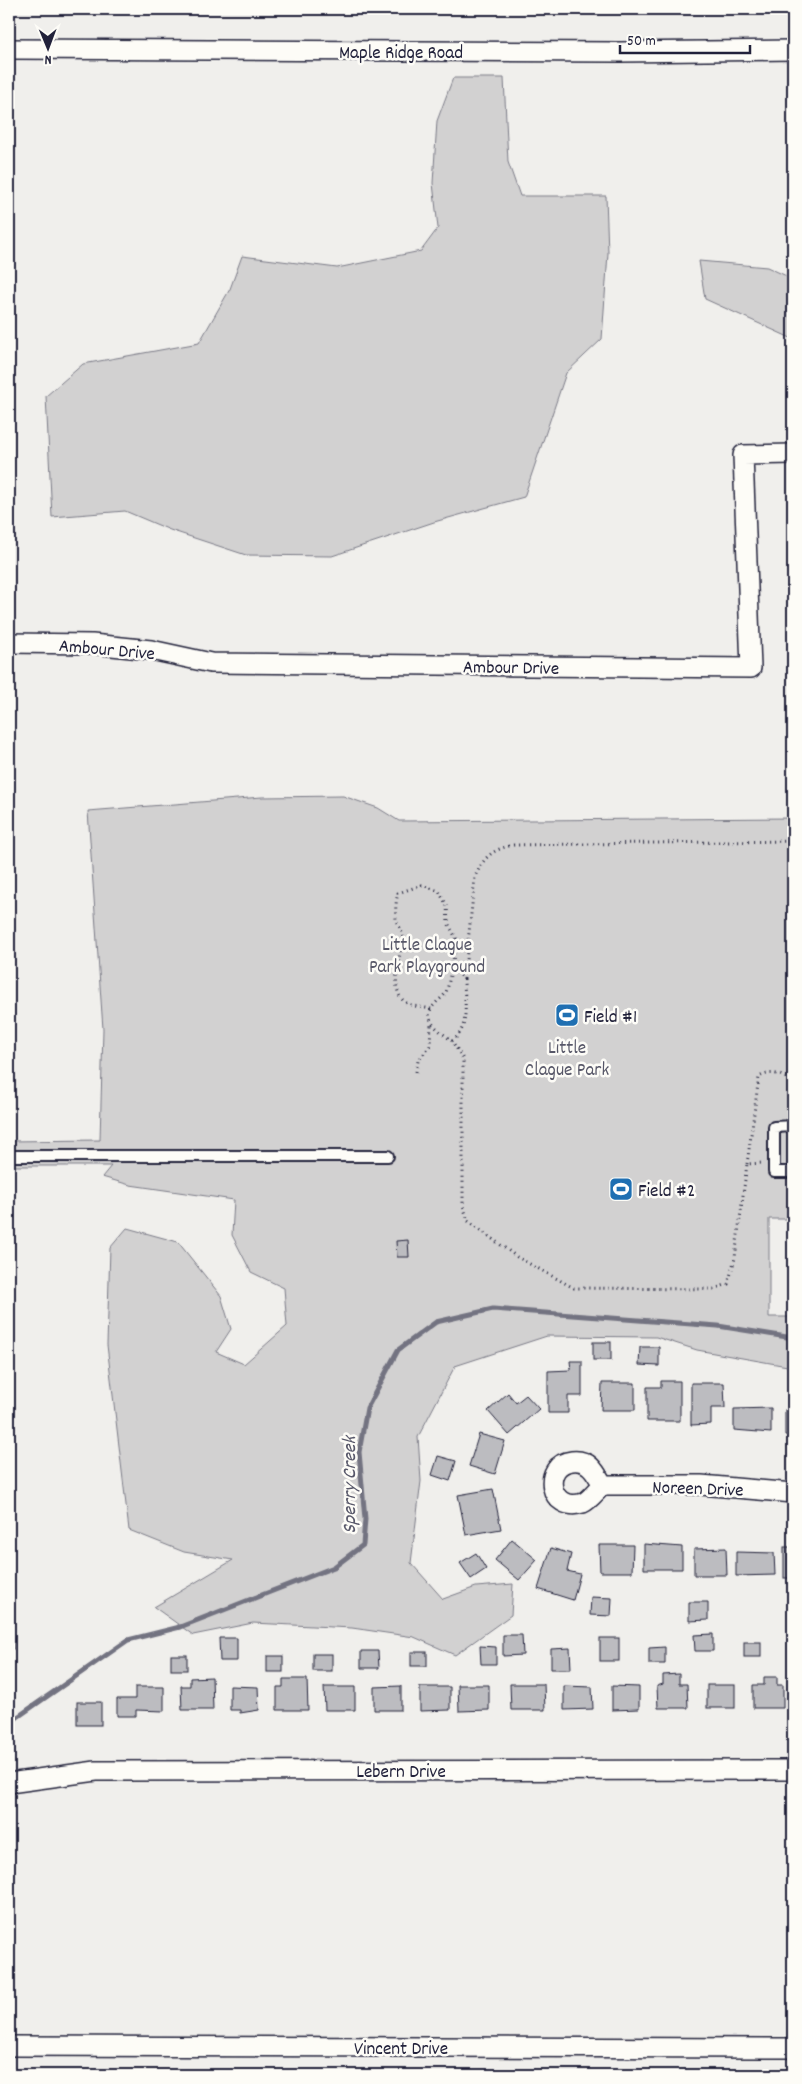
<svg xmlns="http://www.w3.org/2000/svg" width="802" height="2084" viewBox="0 0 802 2084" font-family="Dekko,sans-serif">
  <rect width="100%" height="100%" fill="#f0efec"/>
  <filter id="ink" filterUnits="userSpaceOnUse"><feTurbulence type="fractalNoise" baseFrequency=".02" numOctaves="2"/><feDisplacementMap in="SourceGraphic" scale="10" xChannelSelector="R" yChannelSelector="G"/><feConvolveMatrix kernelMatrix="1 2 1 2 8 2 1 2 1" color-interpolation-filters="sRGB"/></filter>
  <g filter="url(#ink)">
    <g fill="#d2d1d1" stroke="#7a7a86">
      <path d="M453,78H504L508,162L520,196H606L608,253L602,339L566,373L524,497L434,522L332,556L246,555L170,530L125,511L52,517L46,396L83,364L199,343L230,289L242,256L337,268L421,251L438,228L433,183L437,121Z"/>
      <path d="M699,261L767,267L793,279V339L705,299Z"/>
      <path d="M343,796L378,808L399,821L793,818V1219H769V1317H793V1367L697,1350L656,1337L547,1336L455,1366L418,1437L421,1481L411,1563L443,1599L476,1587L513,1584L511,1615L455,1655L414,1637L352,1628L253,1623L193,1635L154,1607L233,1560L184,1552L129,1530L107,1345L110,1248L127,1228L178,1242L221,1296L231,1329L216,1352L244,1364L287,1326L284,1288L251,1272L232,1235L234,1200L130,1185L102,1177L111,1166H9V1141L100,1140L103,1029L88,811L262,797Z"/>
    </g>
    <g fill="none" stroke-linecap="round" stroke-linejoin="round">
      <path stroke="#737381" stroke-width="5" d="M9,1723L128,1640L180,1627L334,1567L363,1545L365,1519L359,1452L367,1408L398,1350L436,1322L493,1309L718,1326L793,1338"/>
    </g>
    <g fill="#bcbcc0" stroke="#22223b">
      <path d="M408,1240L409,1257H397L396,1241Z"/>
      <rect x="593" y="1342" width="18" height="18"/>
      <path d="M640,1347H659V1366L639,1365Z"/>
      <path d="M570,1361H582V1396H568V1413H548V1371L571,1370Z"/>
      <path d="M661,1381H680V1421H647V1387H661Z"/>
      <path d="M602,1383H635V1410H601Z"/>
      <path d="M691,1383H724L725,1408H711V1424L691,1425Z"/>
      <path d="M508,1393L516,1403L526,1395L539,1409L509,1435L488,1411Z"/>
      <path d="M771,1408V1433L734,1430V1409Z"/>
      <rect x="785" y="1410" width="8" height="25"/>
      <path d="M479,1434L505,1441L495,1474L469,1466Z"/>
      <path d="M438,1456L456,1461L450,1481L432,1475Z"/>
      <path d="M493,1489L501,1529L466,1535L458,1495Z"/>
      <path d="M512,1539L537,1560L519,1580L495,1560Z"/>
      <path d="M644,1544L682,1547V1569H644Z"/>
      <path d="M599,1545H633L632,1572H600Z"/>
      <rect x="784" y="1547" width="9" height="31"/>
      <path d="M551,1548L571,1554L567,1571L580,1574L573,1600L538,1589Z"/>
      <path d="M726,1548L727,1575H694V1549Z"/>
      <path d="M736,1552L774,1553L775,1575L736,1576Z"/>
      <path d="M476,1553L486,1569L471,1579L460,1563Z"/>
      <path d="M591,1597L612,1598L611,1616L590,1615Z"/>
      <path d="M689,1602H708V1620L689,1621Z"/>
      <path d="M713,1634V1651H695L694,1635Z"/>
      <path d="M503,1635H522L523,1655L503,1656Z"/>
      <rect x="9" y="1637" width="4" height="12"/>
      <path d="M219,1638H237V1661H220Z"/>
      <rect x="600" y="1638" width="19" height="23"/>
      <rect x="744" y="1642" width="17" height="15"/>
      <rect x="790" y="1645" width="3" height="16"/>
      <path d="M480,1646L496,1647V1664H481Z"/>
      <path d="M665,1647V1664H649V1648Z"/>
      <path d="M570,1648L571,1669H551V1649Z"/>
      <path d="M361,1651H378L379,1668H361Z"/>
      <rect x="411" y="1652" width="16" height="14"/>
      <rect x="313" y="1654" width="19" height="17"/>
      <rect x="171" y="1655" width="16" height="15"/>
      <rect x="267" y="1656" width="16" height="16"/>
      <path d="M679,1674V1684H687L688,1708H658L657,1686L663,1684V1675Z"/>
      <path d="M212,1677L213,1710H182L181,1686H190V1678Z"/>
      <path d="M764,1677H777V1685H783V1708H753V1685H764Z"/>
      <path d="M283,1679H307L308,1710H277V1687H283Z"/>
      <path d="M510,1684H544L545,1710H511Z"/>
      <path d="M458,1685H489V1710L459,1711Z"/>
      <rect x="707" y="1685" width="28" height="23"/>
      <path d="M230,1686L258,1687L259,1710L240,1713V1710H230Z"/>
      <path d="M401,1686V1710H374V1687Z"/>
      <path d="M564,1686L592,1687L593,1709L564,1710Z"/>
      <path d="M612,1686L639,1687V1709L612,1710Z"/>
      <path d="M135,1687H164V1711L136,1710V1716H117V1699H135Z"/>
      <path d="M324,1687H355V1710H325Z"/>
      <path d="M420,1687H450V1710L420,1711Z"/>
      <rect x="77" y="1702" width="24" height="23"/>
    </g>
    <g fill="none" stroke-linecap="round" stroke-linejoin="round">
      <g stroke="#22223b" stroke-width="14">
        <g id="service">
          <path d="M793,1126L774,1127V1172H793"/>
          <path d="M9,1156H388"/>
        </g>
      </g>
      <g stroke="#22223b" stroke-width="22">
        <g id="minor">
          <path d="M9,49L620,52L793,50"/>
          <path d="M9,643L92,644L151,650L211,663L751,668L743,455L793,454"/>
          <path d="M603,1485C595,1471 589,1459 572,1461C541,1464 548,1514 583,1503C590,1500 597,1490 603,1485H701L793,1493"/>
          <path d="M9,1783L96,1771L793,1770"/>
          <path d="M9,2046L793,2048"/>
        </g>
      </g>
      <g stroke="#22223b" stroke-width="3" stroke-dasharray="1 4" stroke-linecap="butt">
        <path d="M464,979L475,877C484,856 493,849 514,845L793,841"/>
        <path d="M431,1009C423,1007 408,1007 402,999C390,986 401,954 403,938C403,931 398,926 396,920C395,911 396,901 398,893L422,885L439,891L447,906L448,923L456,938L452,969"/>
        <path d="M452,1041C442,1032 420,1020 434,1005C437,1001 442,998 445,994C450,985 448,976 453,968L464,979C464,1000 471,1028 452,1041L463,1059V1205L468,1221L517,1257L574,1288L714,1289L728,1284L735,1258L747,1164L762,1163"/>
        <path d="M416,1072L418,1061L430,1046L431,1024"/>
        <path d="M747,1164L759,1077C771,1070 783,1074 793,1083"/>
      </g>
      <use href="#service" stroke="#fdfcf7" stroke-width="10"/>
      <use href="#minor" stroke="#fdfcf7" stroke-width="19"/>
    </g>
  </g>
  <defs>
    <g id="stadium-square" transform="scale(1.25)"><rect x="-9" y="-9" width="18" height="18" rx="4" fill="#1f6fb2" stroke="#fdfcf7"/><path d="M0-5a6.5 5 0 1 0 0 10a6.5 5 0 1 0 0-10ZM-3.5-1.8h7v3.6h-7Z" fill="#fff"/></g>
  </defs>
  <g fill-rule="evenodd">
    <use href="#stadium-square" x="567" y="1015"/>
    <use href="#stadium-square" x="621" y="1189"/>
  </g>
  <g text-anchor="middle" stroke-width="5" stroke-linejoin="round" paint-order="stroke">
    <g font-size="19" fill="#22223b" stroke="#fdfcf7">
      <text x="401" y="58">Maple Ridge Road</text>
      <text transform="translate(107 648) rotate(5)" y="7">Ambour Drive</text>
      <text transform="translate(511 666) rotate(1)" y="7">Ambour Drive</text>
      <text transform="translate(698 1487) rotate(2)" y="7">Noreen Drive</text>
      <text x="401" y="1777">Lebern Drive</text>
      <text x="401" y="2054">Vincent Drive</text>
    </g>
    <g font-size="19" fill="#575768" stroke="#fdfcf7">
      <text x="427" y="950">Little Clague<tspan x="427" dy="22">Park Playground</tspan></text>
      <text x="567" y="1053">Little<tspan x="567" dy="22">Clague Park</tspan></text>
    </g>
    <g font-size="19" fill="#22223b" stroke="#fdfcf7" text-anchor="start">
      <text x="584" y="1022">Field #1</text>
      <text x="638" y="1196">Field #2</text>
    </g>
    <g font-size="20" font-style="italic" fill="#58586a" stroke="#fdfcf7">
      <text transform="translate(348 1485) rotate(-90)" y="7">Sperry Creek</text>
    </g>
  </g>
  <rect width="802" height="2084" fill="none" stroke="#fdfcf7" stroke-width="30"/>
  <rect x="15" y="15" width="772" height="2054" fill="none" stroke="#22223b" stroke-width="2" filter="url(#ink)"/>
  <g transform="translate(48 48) rotate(179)" stroke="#fdfcf7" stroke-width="4" paint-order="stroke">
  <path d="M0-4L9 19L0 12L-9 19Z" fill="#22223b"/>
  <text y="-8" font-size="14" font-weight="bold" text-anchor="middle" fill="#22223b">N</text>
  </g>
  <path d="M620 45v8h130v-8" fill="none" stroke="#22223b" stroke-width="2.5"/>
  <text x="627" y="45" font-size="15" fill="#22223b" stroke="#fdfcf7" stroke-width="4" paint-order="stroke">50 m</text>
</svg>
